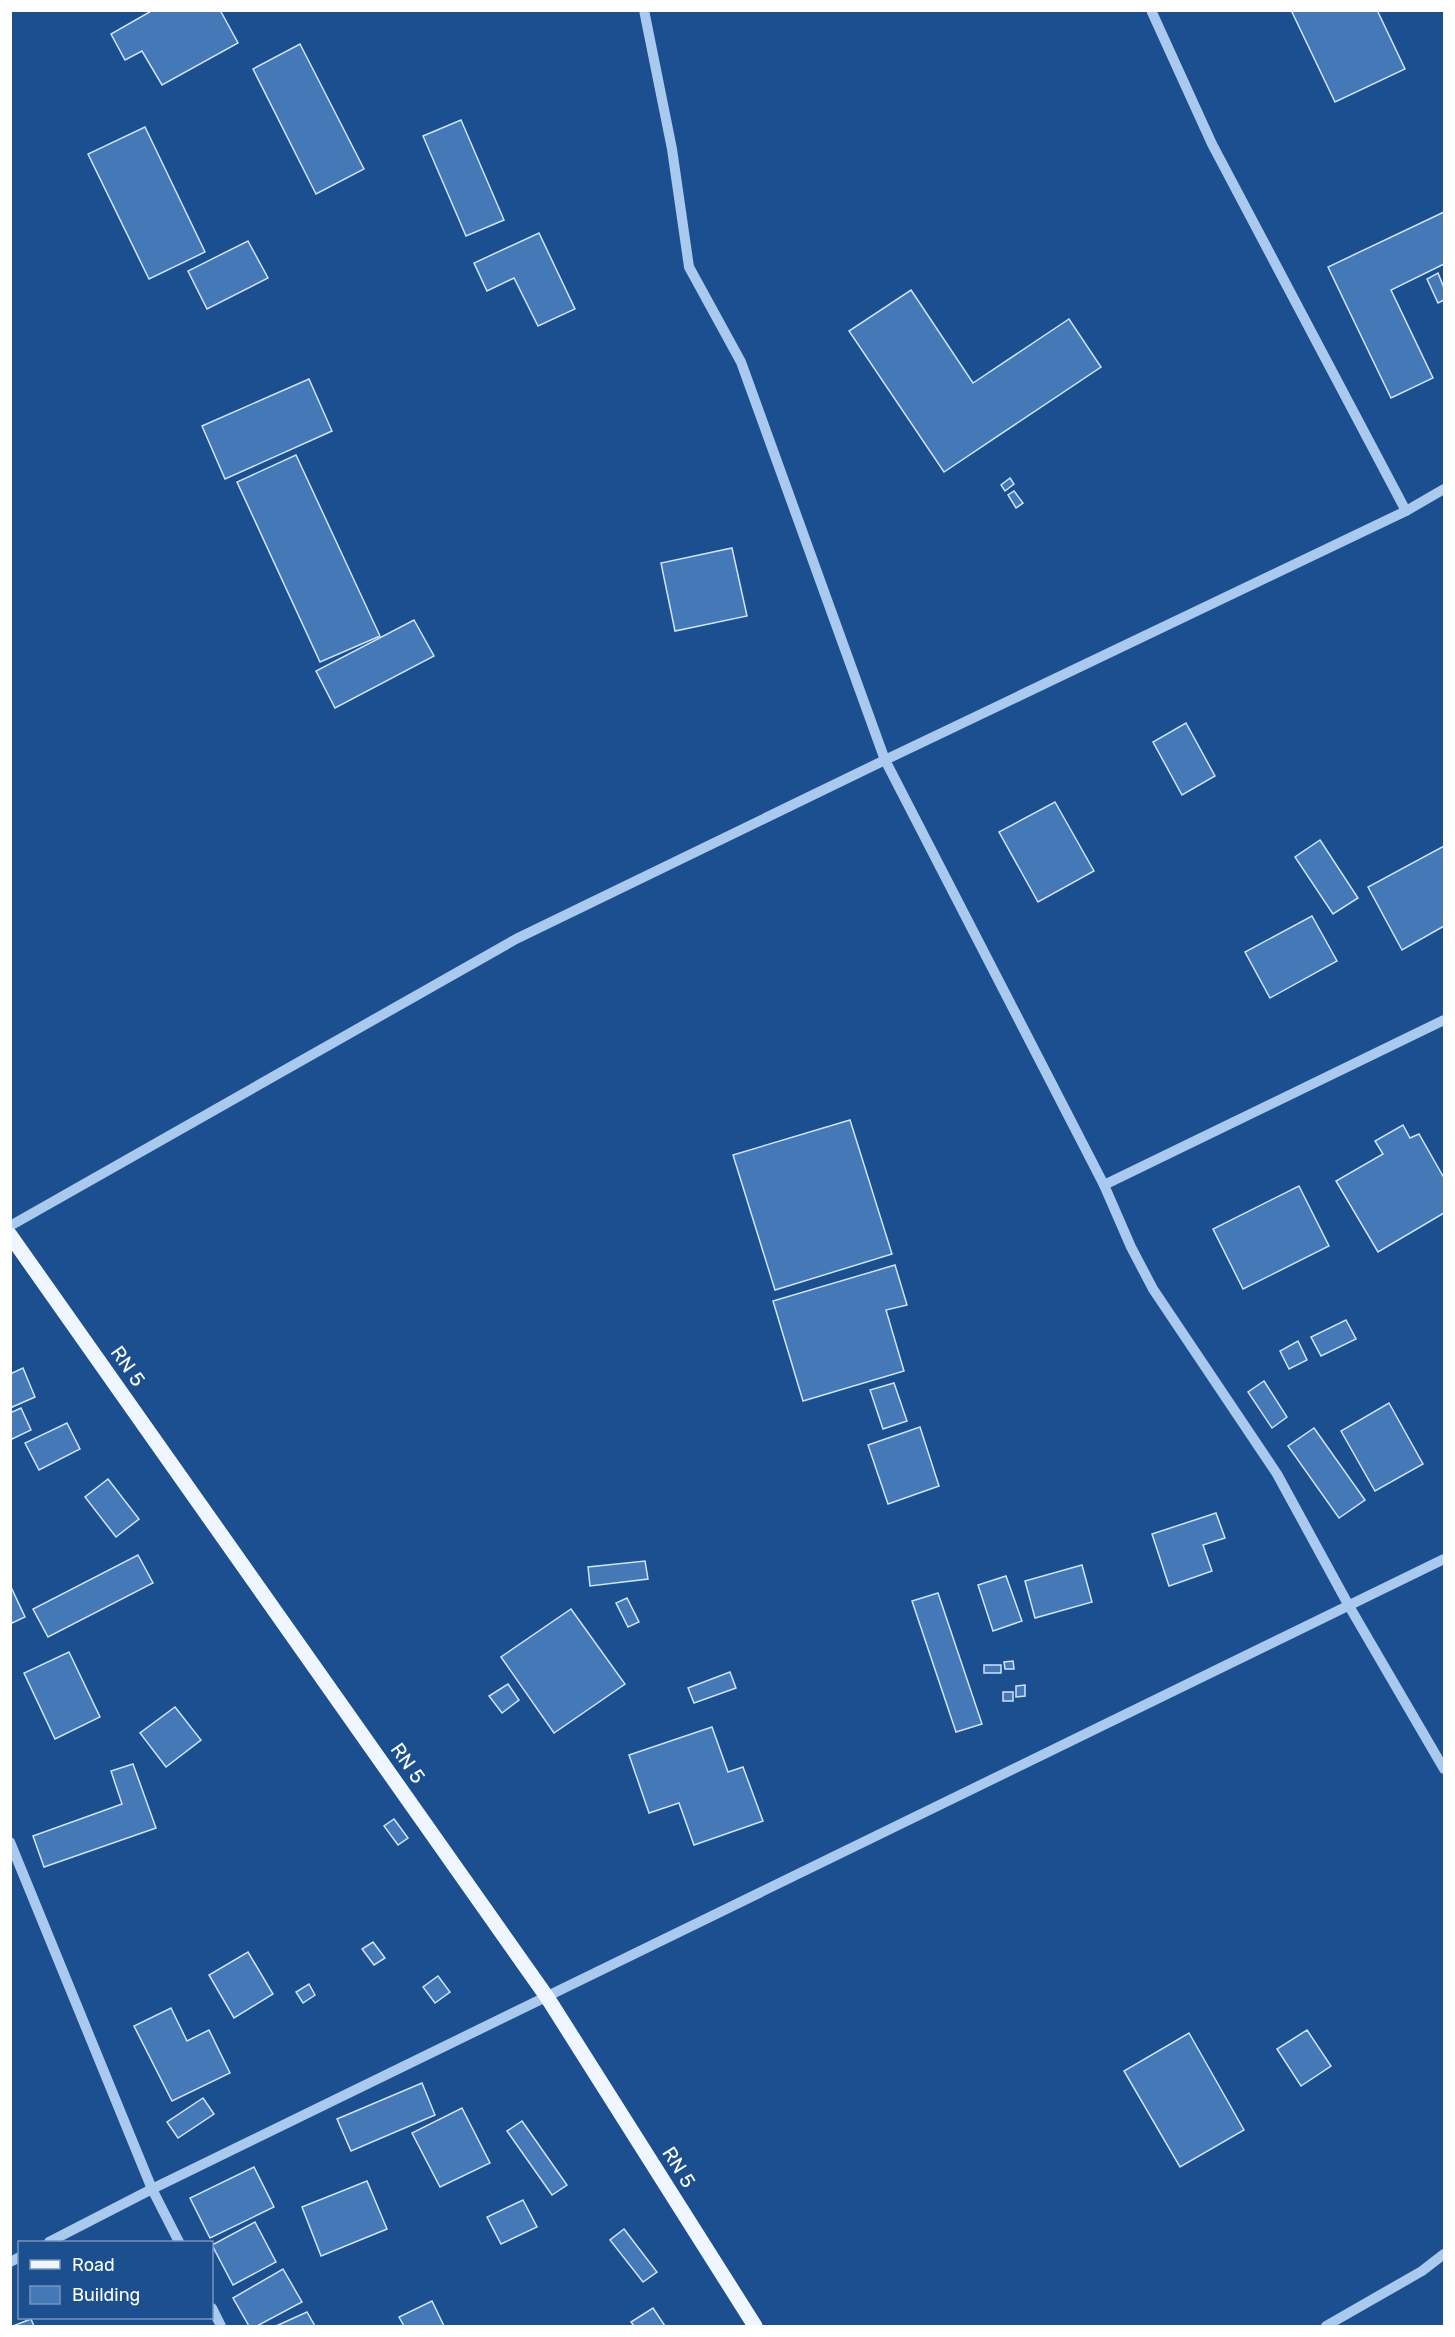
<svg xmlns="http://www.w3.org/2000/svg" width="1455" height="2337" viewBox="0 0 1455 2337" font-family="Rubik,sans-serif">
  <rect width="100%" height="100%" fill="#1b4f8f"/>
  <g fill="#4478b7" stroke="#cfe3fa" stroke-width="1.5">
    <path d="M153,10H220L238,43L162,85L142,51L125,60L111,34Z"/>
    <path d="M1291,10H1377L1405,69L1335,102Z"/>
    <path d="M300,44L364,169L316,194L253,69Z"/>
    <path d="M461,120L504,220L466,236L423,136Z"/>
    <path d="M145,127L205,252L149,279L88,154Z"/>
    <path d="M1444,212V264L1391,290L1433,378L1391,398L1328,267Z"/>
    <path d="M539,233L575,309L538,326L514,278L487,291L474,263Z"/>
    <path d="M248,241L268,278L207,309L188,271Z"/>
    <path d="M1438,273L1444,288V300L1438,303L1427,279Z"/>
    <path d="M911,290L973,383L1069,319L1101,367L944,472L849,331Z"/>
    <path d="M309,379L332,431L225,479L202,426Z"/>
    <path d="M296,455L380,636L320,662L237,482Z"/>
    <path d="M1010,478L1014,484L1005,491L1001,485Z"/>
    <path d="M1014,491L1023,503L1016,508L1008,495Z"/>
    <path d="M732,548L747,616L675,631L661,563Z"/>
    <path d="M414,620L434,656L335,708L316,671Z"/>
    <path d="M1186,723L1215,776L1182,795L1153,742Z"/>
    <path d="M1055,802L1094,871L1038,902L999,832Z"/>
    <path d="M1320,840L1358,898L1333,914L1295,857Z"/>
    <path d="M1444,846V926L1402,950L1368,887Z"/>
    <path d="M1312,916L1337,961L1270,998L1245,952Z"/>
    <path d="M850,1120L892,1254L775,1290L733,1155Z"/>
    <path d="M1403,1125L1410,1138L1419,1134L1444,1178V1213L1378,1252L1336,1181L1383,1154L1375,1141Z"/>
    <path d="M1299,1186L1329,1246L1243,1289L1213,1229Z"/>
    <path d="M895,1265L907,1305L886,1310L904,1371L803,1401L773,1301Z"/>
    <path d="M1346,1320L1356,1339L1321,1356L1311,1337Z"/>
    <path d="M1298,1341L1307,1360L1289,1369L1280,1351Z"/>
    <path d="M23,1368L35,1397L10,1408V1374Z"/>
    <path d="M1264,1381L1287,1417L1272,1428L1248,1392Z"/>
    <path d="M894,1383L907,1421L883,1429L870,1390Z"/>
    <path d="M1389,1403L1423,1464L1375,1491L1341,1431Z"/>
    <path d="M21,1408L31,1430L10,1440V1413Z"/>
    <path d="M67,1423L80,1449L39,1470L25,1443Z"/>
    <path d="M920,1427L939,1486L888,1504L868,1445Z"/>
    <path d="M1314,1428L1365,1500L1339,1518L1288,1446Z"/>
    <path d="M108,1479L139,1519L116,1537L85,1497Z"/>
    <path d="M1216,1513L1225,1538L1203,1545L1212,1571L1169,1586L1152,1534Z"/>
    <path d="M138,1555L153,1583L48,1637L33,1609Z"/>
    <path d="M645,1561L648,1579L590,1586L588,1567Z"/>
    <path d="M1082,1565L1092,1602L1035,1618L1025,1581Z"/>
    <path d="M1006,1576L1022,1621L993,1631L978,1585Z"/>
    <path d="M10,1585L25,1617L10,1624Z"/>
    <path d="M938,1593L982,1724L956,1732L912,1601Z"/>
    <path d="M627,1598L639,1622L628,1627L616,1603Z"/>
    <path d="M571,1609L625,1684L554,1733L501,1657Z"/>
    <path d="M69,1652L100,1717L55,1739L24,1673Z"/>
    <path d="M1013,1661L1014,1669H1005L1004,1662Z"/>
    <rect x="984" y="1665" width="17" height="8"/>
    <path d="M730,1672L736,1688L694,1703L688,1688Z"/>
    <path d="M508,1684L519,1700L502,1713L489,1696Z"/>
    <path d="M1025,1685V1696L1016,1697V1686Z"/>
    <rect x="1003" y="1692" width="10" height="9"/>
    <path d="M175,1707L201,1740L166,1767L140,1733Z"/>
    <path d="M712,1727L728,1772L743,1767L763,1821L694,1845L679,1803L649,1813L629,1755Z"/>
    <path d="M133,1764L156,1828L44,1867L33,1836L122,1804L111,1771Z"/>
    <path d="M394,1819L408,1838L398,1845L384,1826Z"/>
    <path d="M373,1942L385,1958L374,1965L362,1949Z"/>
    <path d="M248,1952L273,1994L234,2018L209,1975Z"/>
    <path d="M438,1976L450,1992L435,2003L423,1987Z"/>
    <path d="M309,1984L315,1995L303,2003L296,1992Z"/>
    <path d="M171,2008L187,2041L209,2030L230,2073L172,2101L134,2026Z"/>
    <path d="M1307,2030L1331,2066L1301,2086L1277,2049Z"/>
    <path d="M1189,2033L1244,2130L1180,2167L1124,2071Z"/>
    <path d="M422,2083L435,2115L351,2151L337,2119Z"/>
    <path d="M203,2098L214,2114L178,2138L167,2122Z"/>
    <path d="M462,2108L490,2163L440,2187L412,2133Z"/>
    <path d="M522,2121L567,2185L552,2195L507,2131Z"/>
    <path d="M254,2167L274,2207L210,2238L190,2198Z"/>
    <path d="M367,2181L387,2229L321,2256L302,2207Z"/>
    <path d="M523,2200L537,2227L501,2244L487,2217Z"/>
    <path d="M255,2222L276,2262L233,2285L212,2245Z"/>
    <path d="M624,2229L657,2272L643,2282L610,2240Z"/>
    <path d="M283,2269L302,2302L257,2326H249L233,2298Z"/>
    <path d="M432,2301L444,2326H404L399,2317Z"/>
    <path d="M653,2308L665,2326H634L631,2322Z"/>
    <path d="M307,2312L315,2326H276Z"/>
    <path d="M31,2319L34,2326H13Z"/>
  </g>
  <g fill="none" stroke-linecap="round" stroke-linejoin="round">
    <g stroke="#a9c9ee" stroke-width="10">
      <path d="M644,10L672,149L689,267L741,362L885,760L1104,1185L1131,1247L1153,1289L1277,1474L1349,1606L1444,1769"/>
      <path d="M1151,10L1212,144L1406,511"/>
      <path d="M1104,1185L1444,1020"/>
      <path d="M10,1226L516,939L885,760L1406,511L1444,489"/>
      <path d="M10,1842L152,2189L179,2242"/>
      <path d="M49,2242L152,2189L1444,1559"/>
      <path d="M10,2262L20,2257"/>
      <path d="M212,2308L221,2326"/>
      <path d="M1326,2326L1422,2271L1444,2254"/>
    </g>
    <path stroke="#f0f6ff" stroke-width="15" d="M10,1235L547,1997L755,2326"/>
  </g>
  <g text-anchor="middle" stroke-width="5" stroke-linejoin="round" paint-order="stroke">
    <g font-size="20" fill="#fff" stroke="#1b4f8f">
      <text transform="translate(128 1366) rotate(55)" y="7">RN 5</text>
      <text transform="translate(408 1763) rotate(55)" y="7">RN 5</text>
      <text transform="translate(679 2167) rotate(58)" y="7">RN 5</text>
    </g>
  </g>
  <rect width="1455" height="2337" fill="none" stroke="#ffffff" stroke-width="24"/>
  <rect x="18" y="2241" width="195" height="78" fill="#1b4f8f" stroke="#7695bc" stroke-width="1.5"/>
  <rect x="30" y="2260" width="30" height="9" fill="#f0f6ff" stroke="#7695bc" stroke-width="1.5"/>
  <text x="72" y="2271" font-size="18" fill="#ffffff">Road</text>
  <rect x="30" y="2286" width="30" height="18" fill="#4478b7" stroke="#7695bc" stroke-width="1.5"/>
  <text x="72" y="2301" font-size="18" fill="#ffffff">Building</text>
</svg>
